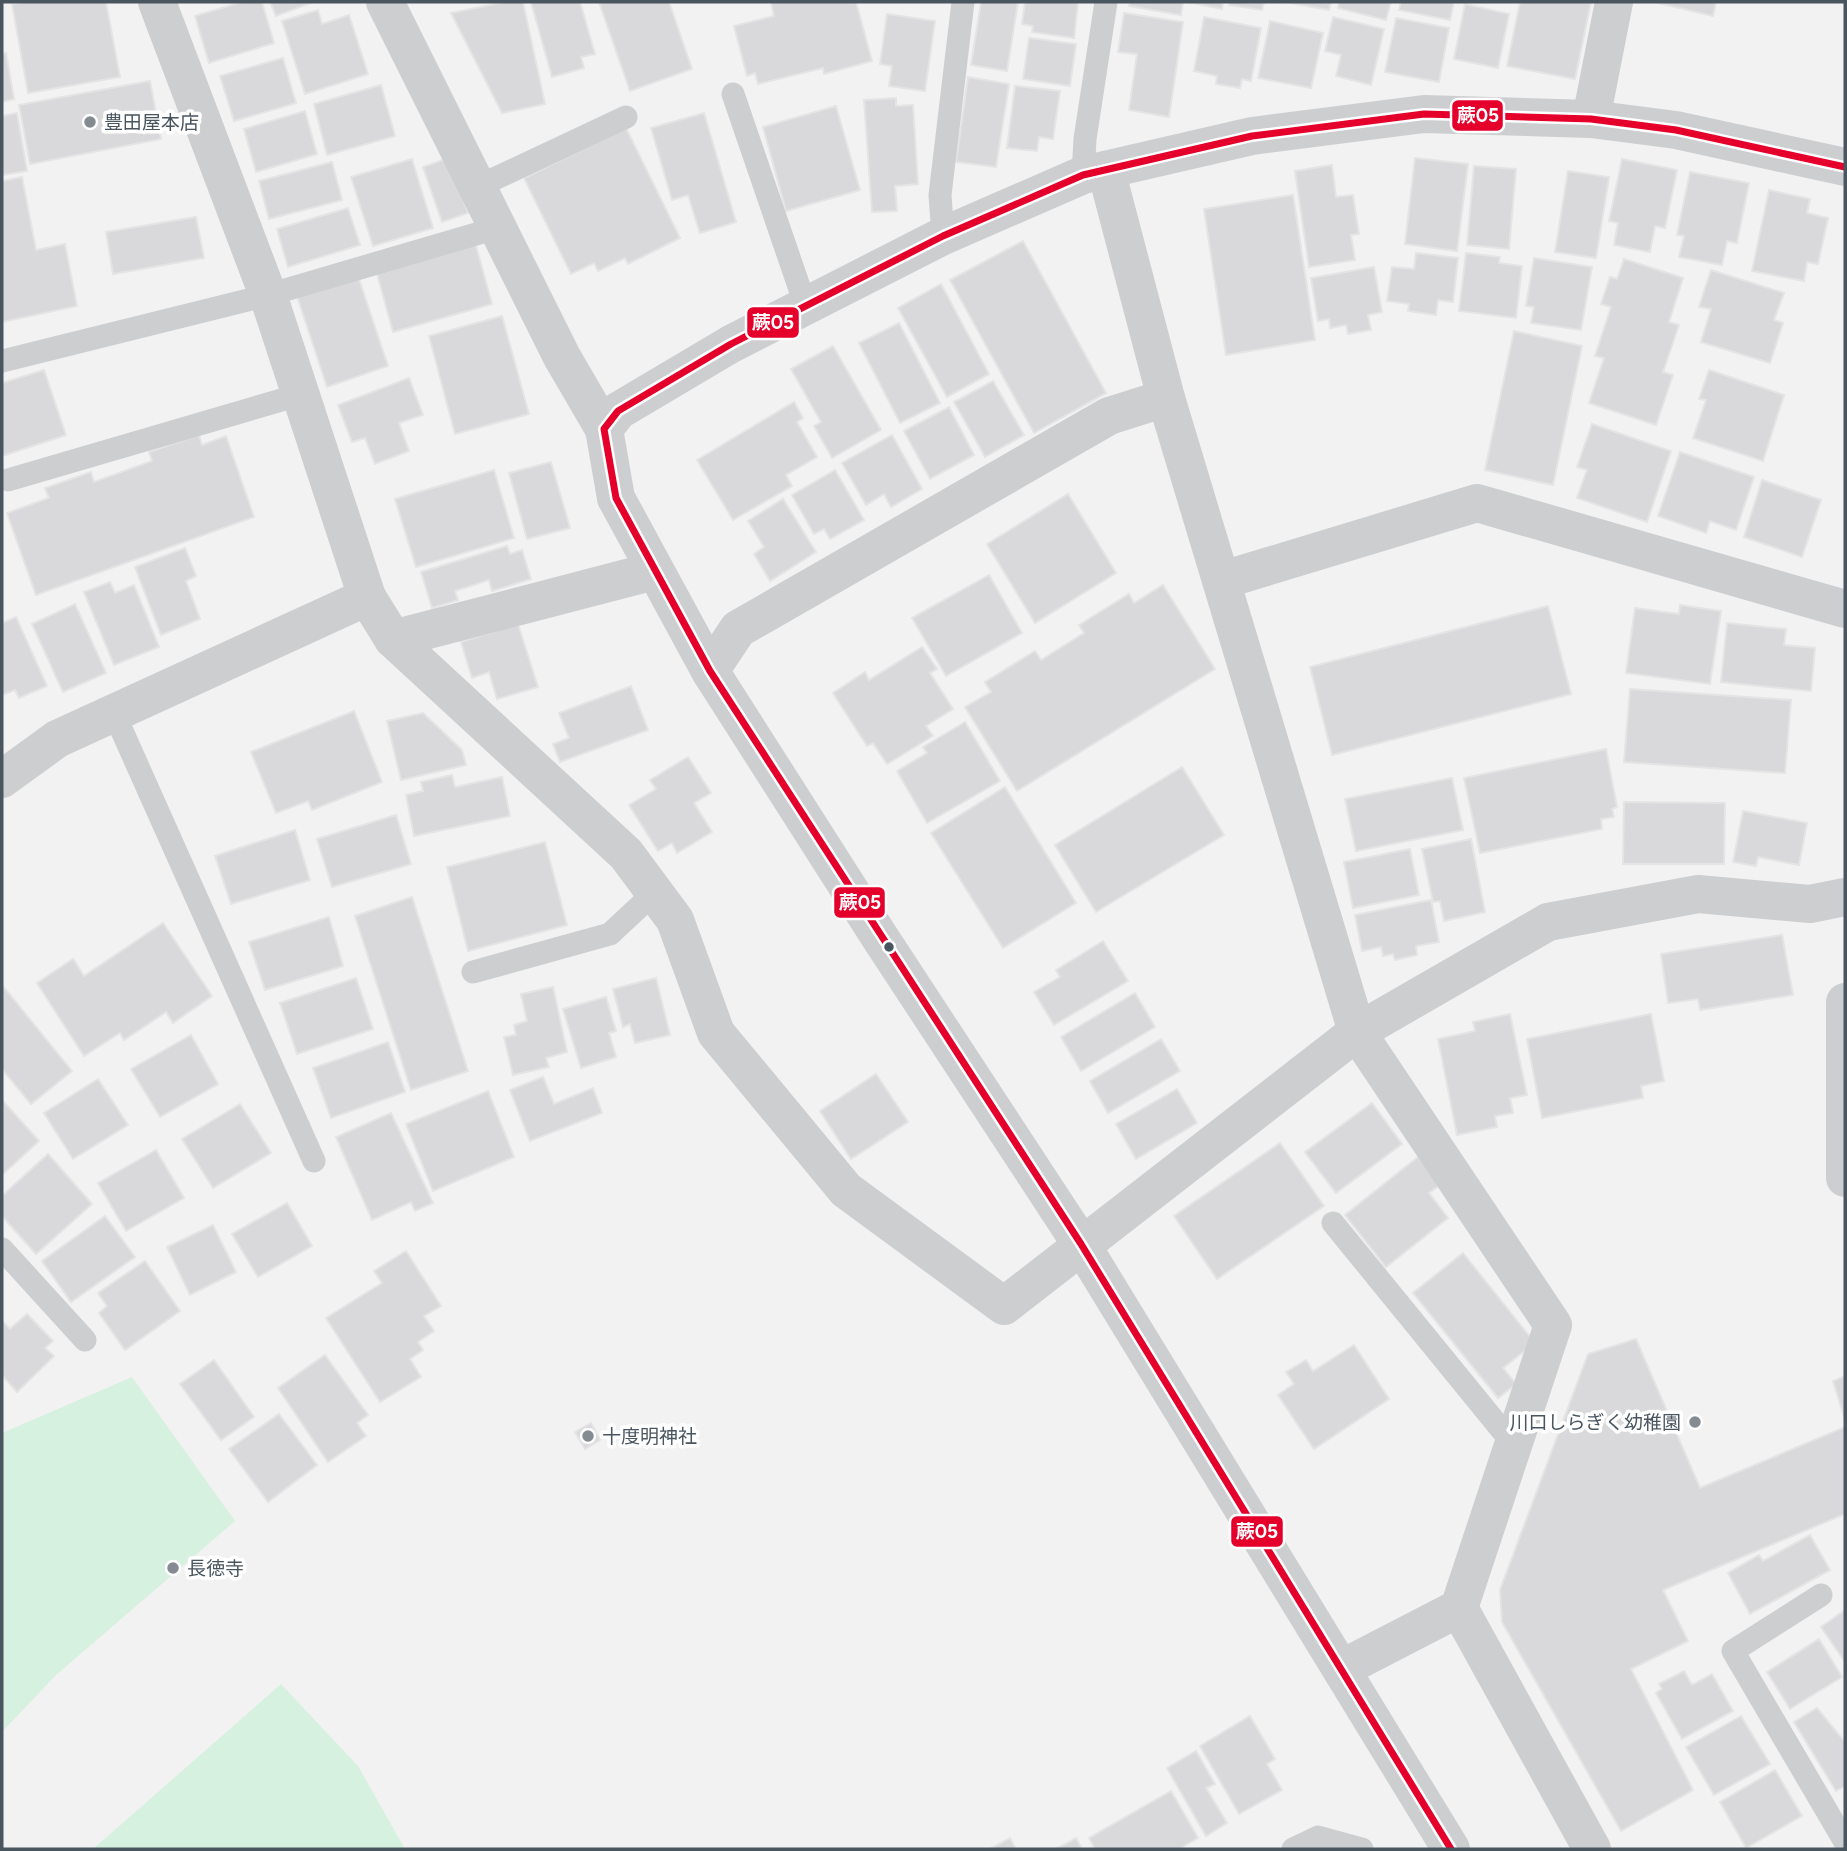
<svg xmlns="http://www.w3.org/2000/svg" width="1847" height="1851" viewBox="0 0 1847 1851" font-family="Figtree,'Noto Sans JP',sans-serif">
  <rect width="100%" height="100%" fill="#f3f2f2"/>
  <g fill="#d7f1e0">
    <path d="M132,1377L235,1521L56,1675L2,1732V1433Z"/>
    <path d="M281,1684L358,1766L405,1849H93Z"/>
  </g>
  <g fill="#d9d9db" stroke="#e4e4e5" stroke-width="2">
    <path d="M24,2H106L120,77L28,93L12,4Z"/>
    <path d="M242,2H262L274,43L209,63L195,16Z"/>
    <path d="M270,2H313L276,16Z"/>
    <path d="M505,2H523L545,104L502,113L451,13Z"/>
    <path d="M531,2H580L595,54L581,57L584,68L552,77Z"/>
    <path d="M599,2H669L692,69L630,91Z"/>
    <path d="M771,2H856L872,61L824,74L823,68L758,84L755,73L747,76L734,26L774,16Z"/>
    <path d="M981,2H1018L1007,71L971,65Z"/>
    <path d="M1025,2H1078L1074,38L1032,32L1033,26L1022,24Z"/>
    <path d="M1130,2H1183L1181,15L1129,6Z"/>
    <path d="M1188,2H1223L1222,9Z"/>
    <path d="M1230,2H1264L1262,10L1229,5Z"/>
    <path d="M1285,2H1331L1329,10Z"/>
    <path d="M1339,2H1391L1386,20L1338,8Z"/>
    <path d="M1401,2H1454L1450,20L1399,10Z"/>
    <path d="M1520,2H1591L1575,79L1507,66Z"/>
    <path d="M1654,2H1716L1713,16Z"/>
    <path d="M1465,4L1509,14L1498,68L1454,59Z"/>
    <path d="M318,10L322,24L349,15L368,74L305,94L282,21Z"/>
    <path d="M1124,13L1183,22L1169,117L1129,110L1137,54L1118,52Z"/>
    <path d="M887,14L935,21L925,91L889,86L892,66L880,64Z"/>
    <path d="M1204,17L1261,28L1251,81L1242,79L1240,88L1216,84L1217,76L1194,71Z"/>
    <path d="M1333,17L1384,29L1371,85L1336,76L1341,55L1325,51Z"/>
    <path d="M1396,18L1449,28L1439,82L1385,72Z"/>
    <path d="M1270,21L1323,33L1311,88L1258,78Z"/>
    <path d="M1029,38L1076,44L1070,86L1023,79Z"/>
    <path d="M6,53L14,99L2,102V54Z"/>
    <path d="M283,58L296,103L234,121L220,76Z"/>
    <path d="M968,77L1009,84L996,167L956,162Z"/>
    <path d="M150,81L161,139L30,164L19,105Z"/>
    <path d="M381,85L395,136L327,155L314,104Z"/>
    <path d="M1015,86L1060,91L1053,139L1039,137L1037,151L1007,148Z"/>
    <path d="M896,98V106L913,105L918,184L895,186L897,211L872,212L864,100Z"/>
    <path d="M836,106L860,190L786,211L763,127Z"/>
    <path d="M305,111L317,154L256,172L244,129Z"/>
    <path d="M17,113L27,171L2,175V116Z"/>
    <path d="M704,113L736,222L700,233L688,195L672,200L651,128Z"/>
    <path d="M626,128L680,238L628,264L625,258L598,271L594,263L571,274L524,178Z"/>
    <path d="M448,158L468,213L442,222L423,167Z"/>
    <path d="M1415,158L1468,164L1457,251L1405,244Z"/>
    <path d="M412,159L433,228L373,246L351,177Z"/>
    <path d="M1622,159L1677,170L1665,228L1655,226L1650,252L1614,245L1618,223L1609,221Z"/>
    <path d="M332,162L342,200L269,219L259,181Z"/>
    <path d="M1332,165L1336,197L1353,195L1359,234L1351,235L1355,260L1309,267L1295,171Z"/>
    <path d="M1474,166L1516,169L1509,249L1467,245Z"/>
    <path d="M1568,171L1609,177L1596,258L1555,252Z"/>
    <path d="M1690,172L1749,183L1737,243L1727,241L1722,265L1679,257L1684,236L1677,235Z"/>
    <path d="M22,177L36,250L65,244L77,306L2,322V181Z"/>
    <path d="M1769,190L1810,199L1807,213L1828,218L1818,264L1807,262L1804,281L1752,271Z"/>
    <path d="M1293,195L1315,340L1226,355L1204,209Z"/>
    <path d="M348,208L360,245L288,267L277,229Z"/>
    <path d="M196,217L204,258L113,274L106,232Z"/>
    <path d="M1023,241L1106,393L1034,433L950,280Z"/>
    <path d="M475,242L492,304L393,332L376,270Z"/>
    <path d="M1416,253L1458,258L1453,302L1438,300L1436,315L1408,311L1409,304L1387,301L1392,267L1414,269Z"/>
    <path d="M1466,253L1500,257L1499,263L1522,266L1516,318L1459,311Z"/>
    <path d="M1534,258L1592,267L1581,330L1531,323L1534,307L1526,306Z"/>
    <path d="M1624,259L1683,278L1669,322L1679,325L1663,372L1673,375L1656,425L1589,403L1604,358L1595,356L1611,307L1601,304L1610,277L1617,279Z"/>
    <path d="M1374,267L1382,312L1368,315L1371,330L1348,334L1346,325L1330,328L1329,319L1318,321L1311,278Z"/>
    <path d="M1711,270L1784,293L1774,320L1783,323L1770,363L1701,342L1711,309L1699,307Z"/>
    <path d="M358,276L388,366L327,387L297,296Z"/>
    <path d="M941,284L989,374L947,397L898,308Z"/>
    <path d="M502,316L529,414L455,434L429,336Z"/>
    <path d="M899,323L940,403L900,423L859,343Z"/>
    <path d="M1514,331L1582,346L1553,485L1485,470Z"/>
    <path d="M833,346L881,430L832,458L814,426L821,422L791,369Z"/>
    <path d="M44,370L66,435L2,456V383Z"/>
    <path d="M1709,370L1784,395L1763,461L1693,438L1706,400L1699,399Z"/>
    <path d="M409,378L423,415L399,423L409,451L375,464L365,438L352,442L338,405Z"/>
    <path d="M993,381L1024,435L985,457L954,402Z"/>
    <path d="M794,402L803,418L797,422L817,457L786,475L792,486L733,520L697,460Z"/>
    <path d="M949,407L974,455L930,479L904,431Z"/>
    <path d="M1592,424L1671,451L1647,522L1577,498L1587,470L1577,467Z"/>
    <path d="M199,435L202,445L226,436L254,517L36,595L7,513L49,498L45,488L91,472L94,482L152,461L149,452Z"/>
    <path d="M892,435L922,489L891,507L884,494L866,505L842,463Z"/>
    <path d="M1680,452L1754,477L1736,530L1710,521L1706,533L1658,516Z"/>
    <path d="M551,462L570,528L527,539L509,473Z"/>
    <path d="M494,470L514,538L416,567L395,499Z"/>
    <path d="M835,470L864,520L830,539L824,529L814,534L792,495Z"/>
    <path d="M1762,480L1821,500L1802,557L1744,537Z"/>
    <path d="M1068,494L1116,573L1035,623L987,544Z"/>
    <path d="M783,499L816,552L770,581L754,554L764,547L748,521Z"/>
    <path d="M507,546L510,554L522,550L531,579L492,591L489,580L455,591L458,600L432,608L421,572Z"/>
    <path d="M185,548L196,576L186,581L200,619L161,635L135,567Z"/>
    <path d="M989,575L1022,633L946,676L912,618Z"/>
    <path d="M110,582L115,593L134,585L159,647L114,665L84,592Z"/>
    <path d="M1163,585L1215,669L1017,791L965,707L991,692L985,682L1035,651L1041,660L1084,633L1079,625L1129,594L1134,603Z"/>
    <path d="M75,604L106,673L63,692L32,624Z"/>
    <path d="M1680,605L1721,611L1710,684L1626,673L1635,608L1679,614Z"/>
    <path d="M1548,606L1571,694L1332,755L1310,667Z"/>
    <path d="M16,617L47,686L19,698L15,690L2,695V623Z"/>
    <path d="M1727,623L1786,629L1784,645L1815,648L1811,691L1721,682Z"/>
    <path d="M518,624L538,687L497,699L489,672L472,678L461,642Z"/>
    <path d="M922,647L937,669L930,673L953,709L926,726L933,736L887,764L873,743L867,746L833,693L865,672L869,680Z"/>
    <path d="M631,686L648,730L560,762L553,744L569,738L559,713Z"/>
    <path d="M1630,689L1791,700L1785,773L1624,762Z"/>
    <path d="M354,711L382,782L312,810L308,801L276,813L251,752Z"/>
    <path d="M423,713L462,750L466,765L401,780L387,721Z"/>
    <path d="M965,722L1000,781L927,823L897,771L927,753L923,747Z"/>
    <path d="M1606,749L1617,807L1612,809L1614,817L1601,819L1602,829L1480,853L1464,778Z"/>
    <path d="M688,757L711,793L694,803L712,832L677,853L672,843L658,851L629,805L656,789L650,780Z"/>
    <path d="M1182,767L1224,835L1096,912L1055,845Z"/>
    <path d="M452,775L455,787L502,777L510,816L414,836L406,795L423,791L421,782Z"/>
    <path d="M1452,778L1463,830L1356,851L1345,799Z"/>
    <path d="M1005,787L1076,903L1003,948L931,833Z"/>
    <path d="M1624,802L1725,803L1724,864H1623Z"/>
    <path d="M1743,811L1807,823L1799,865L1758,857L1756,866L1733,862Z"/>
    <path d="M396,815L411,864L332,887L317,839Z"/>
    <path d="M295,830L310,880L231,904L215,856Z"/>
    <path d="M1471,839L1485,912L1444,921L1440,901L1433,902L1422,849Z"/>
    <path d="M545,842L567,925L468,951L447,867Z"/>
    <path d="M1410,849L1419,895L1353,908L1344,862Z"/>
    <path d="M412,897L468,1071L411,1090L355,916Z"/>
    <path d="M1431,900L1439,942L1416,946L1417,955L1395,960L1393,954L1383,956L1381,947L1362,951L1355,915Z"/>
    <path d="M329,917L343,966L265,990L249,942Z"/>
    <path d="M163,923L212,996L173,1023L166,1012L124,1040L120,1033L84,1056L37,983L73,959L84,976Z"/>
    <path d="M1782,935L1793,995L1700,1010L1698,999L1668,1003L1661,954Z"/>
    <path d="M1103,941L1128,981L1054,1025L1034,992L1060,977L1056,970Z"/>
    <path d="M356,978L373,1029L297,1054L280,1003Z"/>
    <path d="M656,978L670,1035L635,1043L630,1024L623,1027L613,989Z"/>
    <path d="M2,985L72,1071L31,1104L2,1069Z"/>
    <path d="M553,987L567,1052L546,1058L549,1067L513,1075L504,1037L516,1035L514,1025L527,1021L521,994Z"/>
    <path d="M1135,993L1155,1027L1081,1071L1061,1037Z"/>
    <path d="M606,997L616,1031L609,1033L616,1057L581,1068L563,1009Z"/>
    <path d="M1510,1014L1527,1095L1510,1098L1513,1113L1495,1116L1497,1127L1457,1135L1438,1039L1475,1031L1473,1022Z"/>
    <path d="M1651,1014L1664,1081L1641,1086L1643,1098L1542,1118L1527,1039Z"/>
    <path d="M191,1035L218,1084L160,1117L131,1069Z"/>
    <path d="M1161,1039L1180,1071L1108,1113L1090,1081Z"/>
    <path d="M388,1042L405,1092L331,1118L313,1068Z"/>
    <path d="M876,1074L908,1122L851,1159L820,1111Z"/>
    <path d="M543,1077L554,1104L593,1088L602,1113L530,1141L510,1090Z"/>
    <path d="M98,1079L128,1125L73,1159L44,1113Z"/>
    <path d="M1177,1089L1197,1123L1136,1159L1116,1124Z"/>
    <path d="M488,1091L514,1157L433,1191L406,1124Z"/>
    <path d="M2,1100L39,1141L2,1175Z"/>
    <path d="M1372,1103L1402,1144L1336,1193L1305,1152Z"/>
    <path d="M240,1104L271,1153L213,1188L182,1139Z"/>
    <path d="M391,1113L433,1203L415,1211L411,1202L372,1220L336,1137Z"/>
    <path d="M1280,1143L1324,1206L1217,1279L1174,1216Z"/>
    <path d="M156,1150L184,1198L126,1231L98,1183Z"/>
    <path d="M48,1154L92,1204L36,1254L2,1216V1196Z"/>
    <path d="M1418,1157L1440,1185L1429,1193L1448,1218L1386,1267L1345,1215Z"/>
    <path d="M287,1203L312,1246L258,1277L232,1234Z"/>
    <path d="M105,1216L135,1257L71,1302L42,1261Z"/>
    <path d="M213,1225L236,1272L190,1295L167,1247Z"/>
    <path d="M406,1251L441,1306L424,1316L434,1331L418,1342L423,1350L410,1359L421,1377L380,1402L326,1318L382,1283L374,1271Z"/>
    <path d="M1463,1253L1535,1343L1503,1368L1516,1384L1498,1398L1413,1293Z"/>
    <path d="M145,1261L180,1311L125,1350L99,1313L107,1306L98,1293Z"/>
    <path d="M27,1314L53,1341L45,1348L54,1356L17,1392L2,1375V1321L10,1329Z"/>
    <path d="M1636,1339L1700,1488L1845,1427V1514L1663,1590L1688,1641L1631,1669L1693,1790L1621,1831L1502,1622L1500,1590L1588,1354Z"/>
    <path d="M1354,1345L1389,1399L1314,1449L1278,1395L1294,1384L1286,1372L1306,1360L1313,1371Z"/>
    <path d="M325,1355L368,1415L357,1423L366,1436L328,1462L278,1388Z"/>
    <path d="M214,1360L254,1417L221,1440L180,1384Z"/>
    <path d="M1845,1376V1420L1833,1381Z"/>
    <path d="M279,1414L317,1465L268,1502L229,1449Z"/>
    <path d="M591,1423L600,1440L585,1449L575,1432Z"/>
    <path d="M1810,1535L1830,1570L1750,1614L1728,1573L1759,1555L1763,1561Z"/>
    <path d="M1845,1610V1662L1821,1627Z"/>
    <path d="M1819,1639L1842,1677L1790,1709L1767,1672Z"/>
    <path d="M1684,1671L1692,1685L1712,1674L1733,1711L1682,1739L1656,1693L1662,1689L1659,1684Z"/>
    <path d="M1817,1708L1845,1742V1786L1836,1791L1794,1722Z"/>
    <path d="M1250,1716L1275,1759L1267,1764L1282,1790L1239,1814L1200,1746Z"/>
    <path d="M1741,1716L1770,1764L1714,1795L1686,1747Z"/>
    <path d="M1196,1751L1215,1784L1206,1788L1227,1823L1206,1836L1167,1768Z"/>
    <path d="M1775,1770L1802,1816L1746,1848L1720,1802Z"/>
    <path d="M1171,1791L1198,1838L1179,1849H1095L1089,1838Z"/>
    <path d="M1010,1838L1016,1849H990Z"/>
    <path d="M1076,1838L1082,1849H1056Z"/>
  </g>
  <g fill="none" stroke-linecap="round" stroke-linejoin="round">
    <g stroke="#ccced0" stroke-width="23">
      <path d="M733,94L805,304"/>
      <path d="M1083,175L1085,139L1106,2"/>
      <path d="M477,187L626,117"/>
      <path d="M943,236L940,195L963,2"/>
      <path d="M2,361L268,295L500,227"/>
      <path d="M8,480L302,394"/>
      <path d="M114,713L314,1161"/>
      <path d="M473,972L610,934L655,892"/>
      <path d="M1333,1223L1514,1445"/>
      <path d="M2,1249L85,1340"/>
      <path d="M1821,1595L1733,1651L1845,1842"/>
      <path d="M1293,1849L1318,1837L1362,1849"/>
    </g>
    <g stroke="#ccced0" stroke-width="38">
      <path d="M157,2L268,295L367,597L393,639L626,854L675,920L716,1033L846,1190L1004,1306L1357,1032L1548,922L1698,894L1810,904L1845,897"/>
      <path d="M385,2L562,357L604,429"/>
      <path d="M1591,119L1614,2"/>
      <path d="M1106,170L1166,398L1357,1032L1553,1325L1459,1608L1341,1669"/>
      <path d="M616,498L604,429L618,411L731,344L943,236L1083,175L1252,136L1424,114L1591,119L1676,130L1845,167"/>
      <path d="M1223,580L1477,503L1845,609"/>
      <path d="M393,639L654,571"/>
      <path d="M710,671L738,629L1109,416L1166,398"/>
      <path d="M1845,1002V1178"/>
      <path d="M1459,1608L1592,1849"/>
    </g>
    <g stroke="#ccced0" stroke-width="38">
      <path d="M616,498L710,671L879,936L1081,1244L1451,1849"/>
      <path d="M2,779L57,739L367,597"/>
    </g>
    <g stroke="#fff" stroke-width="12">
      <path id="bus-1" d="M1451,1849L1081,1244L710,671L616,498L604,429L618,411L731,344L943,236L1083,175L1252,136L1424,114L1591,119L1676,130L1845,167"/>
    </g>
    <use href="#bus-1" stroke="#e4002b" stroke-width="7"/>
  </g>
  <g fill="#848c92" stroke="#fff" stroke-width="2.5">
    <circle cx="90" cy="122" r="7"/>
    <circle cx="1695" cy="1422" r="7"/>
    <circle cx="588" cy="1436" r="7"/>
    <circle cx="173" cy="1568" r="7"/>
  </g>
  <circle fill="#49555f" stroke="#fff" stroke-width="2.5" cx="889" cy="947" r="6"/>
  <g text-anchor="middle" stroke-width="7" stroke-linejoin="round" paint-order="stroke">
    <g font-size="19" fill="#49555f" stroke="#fff" text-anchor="start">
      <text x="104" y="129">豊田屋本店</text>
      <text x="1681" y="1429" text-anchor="end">川口しらぎく幼稚園</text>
      <text x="602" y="1443">十度明神社</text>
      <text x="187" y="1575">長徳寺</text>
    </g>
  </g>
  <g stroke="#fff" stroke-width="2.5">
    <rect x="1451" y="99" width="53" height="33" rx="7" fill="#e4002b"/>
    <rect x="746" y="306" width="54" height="33" rx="7" fill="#e4002b"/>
    <rect x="833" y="886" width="53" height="33" rx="7" fill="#e4002b"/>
    <rect x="1230" y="1515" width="54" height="33" rx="7" fill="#e4002b"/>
  </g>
  <g font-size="19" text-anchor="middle" font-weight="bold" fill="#fff">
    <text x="1478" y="122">蕨05</text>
    <text x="773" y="329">蕨05</text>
    <text x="860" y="909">蕨05</text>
    <text x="1257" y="1538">蕨05</text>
  </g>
  <rect width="1847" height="1851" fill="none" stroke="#49555f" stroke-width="7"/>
</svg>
